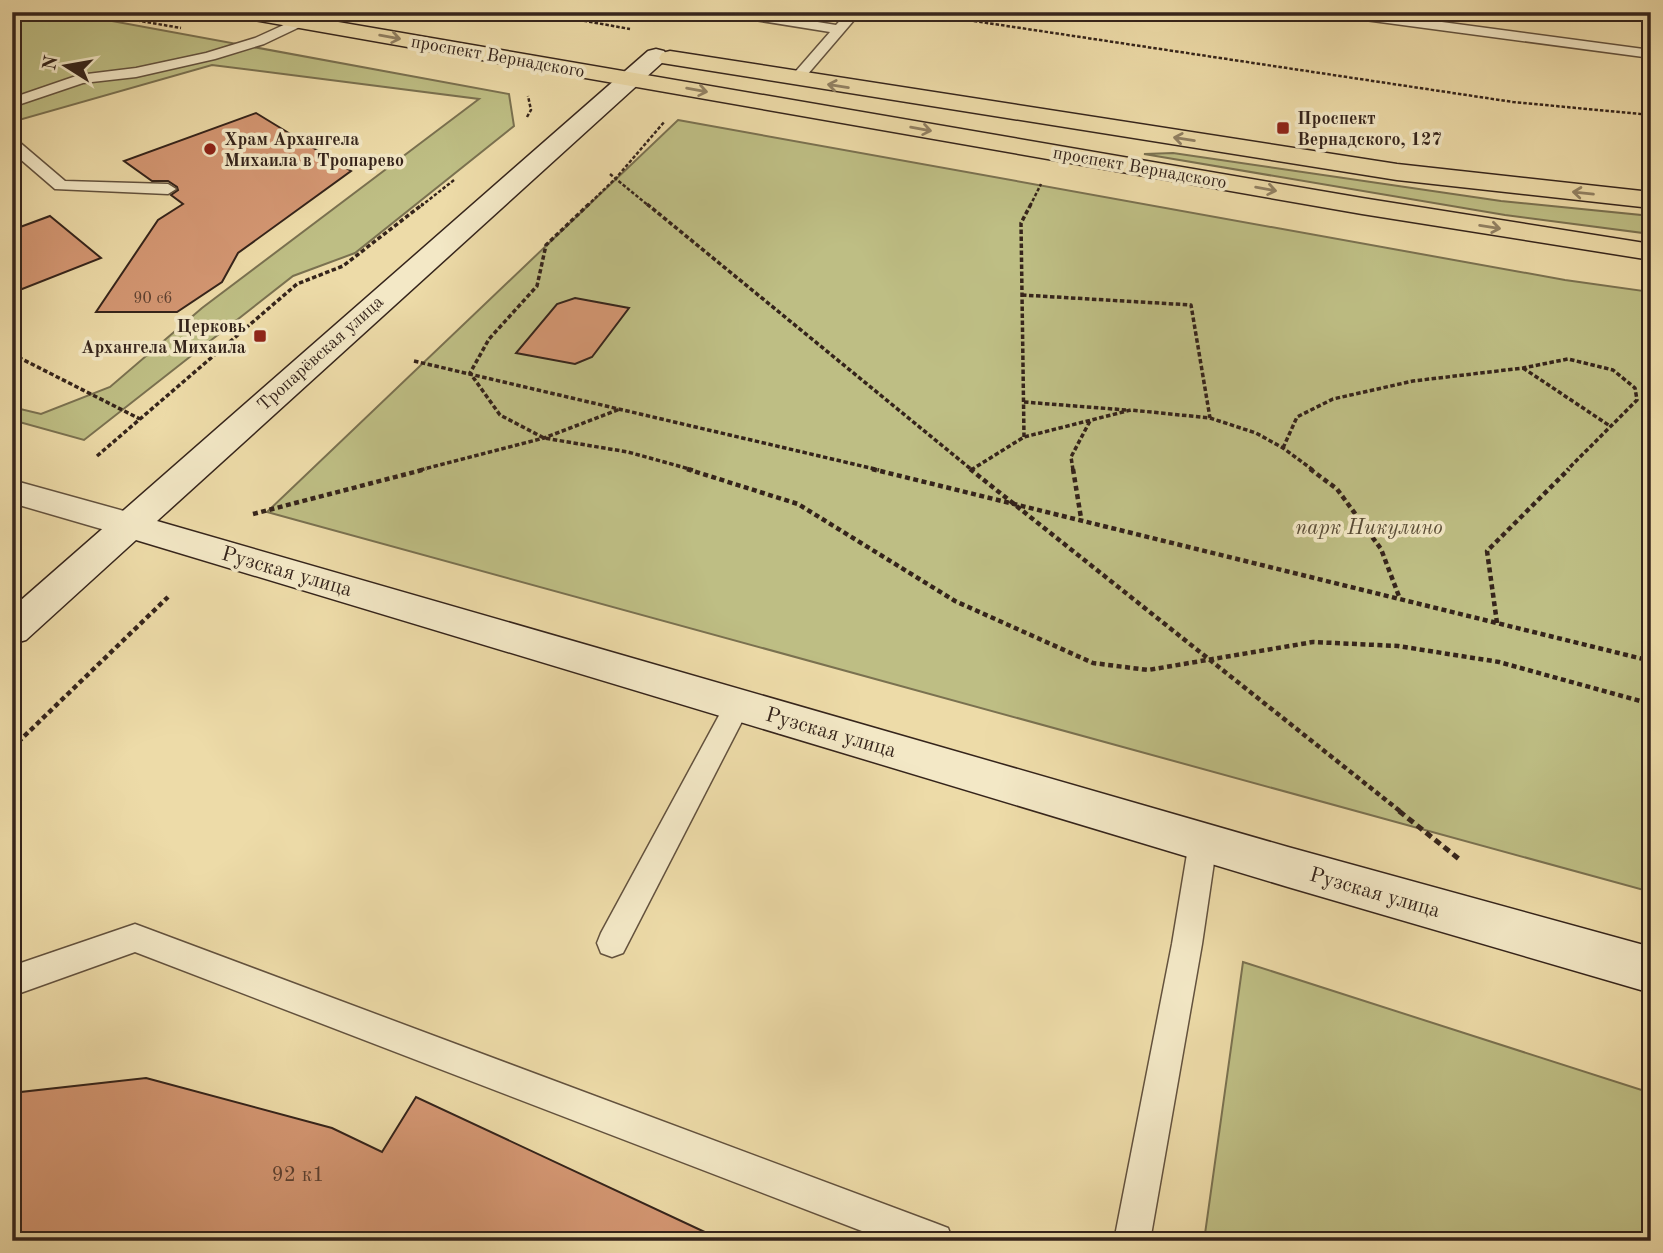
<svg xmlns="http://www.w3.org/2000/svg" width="1663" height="1253" viewBox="0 0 1663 1253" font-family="'Old Standard TT',serif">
  <rect width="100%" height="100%" fill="#eddba8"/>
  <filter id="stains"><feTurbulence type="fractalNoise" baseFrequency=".00286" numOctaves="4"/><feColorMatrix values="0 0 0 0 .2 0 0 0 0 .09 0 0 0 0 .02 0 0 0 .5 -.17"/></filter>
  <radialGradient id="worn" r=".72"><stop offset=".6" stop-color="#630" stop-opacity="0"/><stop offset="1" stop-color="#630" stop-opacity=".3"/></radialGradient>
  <g fill="#bebe84" stroke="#7a7150" stroke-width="2">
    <path d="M12,12H63L509,94L514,126L355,253L293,276L84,440L12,420V407L41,414L110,387L202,308L479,99L212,65L12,122Z"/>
    <path d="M678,120L1565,280L1651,292V892L267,512Z"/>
    <path d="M1173,153L1501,201L1651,216V234L1505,215L1144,154Z"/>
    <path d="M1243,962L1651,1093V1241H1204Z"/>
  </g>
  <g fill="#d49773" stroke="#35241b" stroke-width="2">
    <path d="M256,113L351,171L238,253L222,282L177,312H96L158,220L183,204L171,195L178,190L177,187L168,181H152L124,161Z"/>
    <path d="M50,216L101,258L12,293V230Z"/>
    <path d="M575,298L629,308L592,357L575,364L516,353L557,304Z"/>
    <path d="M146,1078L332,1128L382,1152L416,1097L724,1241H12V1093Z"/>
  </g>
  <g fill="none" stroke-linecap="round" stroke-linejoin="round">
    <g stroke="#63523e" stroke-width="3">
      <g id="lane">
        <path d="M724,12H756L836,25L848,12H861L801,82L796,83L789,79L830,32L730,16Z"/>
        <path d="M1329,12H1367L1651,50V58L1335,16Z"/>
        <path d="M299,18L306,22L304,25L264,44L215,59L136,77L83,83L12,107V98L79,75L136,68L206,53L255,38Z"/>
        <path d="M12,139L18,141L65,181L168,184L176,189L168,194L55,189L12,152Z"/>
        <path d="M738,694L747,697L751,704L623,953L612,957L601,953L597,943L601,933L729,697Z"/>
        <path d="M1203,830L1213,833L1217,842L1202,944L1150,1241H1114L1172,944L1189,842L1193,833Z"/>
        <path d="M135,924L935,1223L948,1228L953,1241H888L135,952L12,996V966Z"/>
      </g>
    </g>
    <g stroke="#63523e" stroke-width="3">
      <path id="street" d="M12,480L142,516L147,525L142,534L129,537L12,503Z"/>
    </g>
    <g stroke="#35241b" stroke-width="3">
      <path id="secondary" d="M656,49L664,51L667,56L664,61L157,521L1288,847L1651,947V993L1288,887L136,540L26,640L12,644V608L648,51Z"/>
    </g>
    <g stroke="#35241b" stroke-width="3">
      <g id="primary">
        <path d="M232,12H280L1362,198L1651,244V260L1362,214L242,18L235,16Z"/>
        <path d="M670,51L1397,164L1651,192V208L1397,180L662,63L659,58L662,53Z"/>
      </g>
    </g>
    <g stroke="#35241b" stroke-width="2.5" stroke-dasharray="3.5 2" stroke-linecap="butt">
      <path d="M88,12L181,28"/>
      <path d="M535,12L630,29"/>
      <path d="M914,12L1513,102L1651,115"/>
      <path d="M527,117L531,110L528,96"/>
      <path d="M610,174L649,206"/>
      <path d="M421,206L454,180"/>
      <path d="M587,206L616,178L665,121"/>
      <path d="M1030,206L1041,184"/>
    </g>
    <g stroke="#35241b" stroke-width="3.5" stroke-dasharray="4.5 2.5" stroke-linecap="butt">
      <path d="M589,204L546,245L537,286L489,339L470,373L500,415L544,438L628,452L693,470"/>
      <path d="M647,204L972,470"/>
      <path d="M1022,295L1191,305L1210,418"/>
      <path d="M12,354L140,419"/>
      <path d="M414,361L879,470"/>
      <path d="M1523,368L1610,426"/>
      <path d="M1024,402L1126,410"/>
      <path d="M1024,437L1021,223L1031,204"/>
      <path d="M1283,448L1297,417L1333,399L1413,381L1523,368L1568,359L1613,370L1635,388L1637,400L1567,470"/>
      <path d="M97,456L297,284L343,266L423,204"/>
      <path d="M420,470L544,438L620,409"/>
      <path d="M971,470L1024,437L1131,410L1210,418L1256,433L1283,448L1313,470"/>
      <path d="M1073,470L1071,457L1090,421"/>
    </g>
    <g stroke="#35241b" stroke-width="4.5" stroke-dasharray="5 3.5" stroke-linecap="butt">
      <path d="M687,469L798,504L955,601L1093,663L1148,670L1313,642L1398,646L1499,662L1651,704"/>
      <path d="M872,469L1651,661"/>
      <path d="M970,469L1401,812"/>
      <path d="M1073,469L1081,518"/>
      <path d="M1310,469L1337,489L1381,549L1400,599"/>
      <path d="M253,514L426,469"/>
      <path d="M1497,623L1487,551L1569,469"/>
      <path d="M12,748L168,597"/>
    </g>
    <path stroke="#35241b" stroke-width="5" stroke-dasharray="7 4.5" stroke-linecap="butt" d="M1399,811L1459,859"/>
    <use href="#lane" fill="#f3e8c6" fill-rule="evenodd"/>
    <use href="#street" fill="#f3e8c6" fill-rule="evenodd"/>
    <use href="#secondary" fill="#f3e8c6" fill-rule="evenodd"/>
    <use href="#primary" fill="#eddba8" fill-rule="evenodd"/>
  </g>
  <defs><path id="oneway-shaft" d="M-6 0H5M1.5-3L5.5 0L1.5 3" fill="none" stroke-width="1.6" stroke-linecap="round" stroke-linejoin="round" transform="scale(1.75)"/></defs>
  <g stroke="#918062">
    <use href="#oneway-shaft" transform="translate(390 37) rotate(10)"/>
    <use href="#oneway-shaft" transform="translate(838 86) rotate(-171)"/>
    <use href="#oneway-shaft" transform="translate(697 90) rotate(10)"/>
    <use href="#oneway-shaft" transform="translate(921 129) rotate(10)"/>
    <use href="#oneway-shaft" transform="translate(1184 139) rotate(-171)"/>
    <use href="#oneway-shaft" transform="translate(1266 189) rotate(10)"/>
    <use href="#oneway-shaft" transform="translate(1583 193) rotate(-174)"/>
    <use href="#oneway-shaft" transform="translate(1490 227) rotate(9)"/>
  </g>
  <g fill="#8f2418" stroke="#f3e8c6" stroke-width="2.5">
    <rect x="1276" y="121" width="14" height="14" rx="3.5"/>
    <circle cx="210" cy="149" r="7"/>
    <rect x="253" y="329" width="14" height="14" rx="3.5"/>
  </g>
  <g text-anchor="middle" stroke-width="7" stroke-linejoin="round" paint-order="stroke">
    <g font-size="16" fill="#5d4131">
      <text x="153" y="303">90 с6</text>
    </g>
    <g font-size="18" fill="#35241b" stroke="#f3e8c6">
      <text transform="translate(498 56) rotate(10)" y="6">проспект Вернадского</text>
      <text transform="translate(1140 167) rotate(10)" y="6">проспект Вернадского</text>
      <text transform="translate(320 353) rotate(-42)" y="6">Тропарёвская улица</text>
    </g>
    <g font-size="18" font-weight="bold" fill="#35241b" stroke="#f3e8c6" text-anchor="start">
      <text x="1297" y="124">Проспект<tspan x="1297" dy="21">Вернадского, 127</tspan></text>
      <text x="224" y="145">Храм Архангела<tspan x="224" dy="21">Михаила в Тропарево</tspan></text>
      <text x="246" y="332" text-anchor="end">Церковь<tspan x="246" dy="21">Архангела Михаила</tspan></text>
    </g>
    <g font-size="21" font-style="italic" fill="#574a35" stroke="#f3e8c6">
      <text x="1369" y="534">парк Никулино</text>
    </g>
    <g font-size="21" fill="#35241b" stroke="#f3e8c6">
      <text transform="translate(287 571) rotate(16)" y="7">Рузская улица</text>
      <text transform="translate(831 732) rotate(16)" y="7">Рузская улица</text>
      <text transform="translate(1375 892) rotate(16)" y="7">Рузская улица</text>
    </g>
    <g font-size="21" fill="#5d4131">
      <text x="298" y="1181">92 к1</text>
    </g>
  </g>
  <rect width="1663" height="1253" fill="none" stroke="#eddba8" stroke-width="42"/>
  <rect x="14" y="14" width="1635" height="1225" fill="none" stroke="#35241b" stroke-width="3.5"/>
  <rect x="21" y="21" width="1621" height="1211" fill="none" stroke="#35241b" stroke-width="2"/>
  <g transform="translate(66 66) rotate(281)" stroke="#f3e8c6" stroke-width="5" paint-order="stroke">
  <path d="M0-5L12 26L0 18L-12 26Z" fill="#35241b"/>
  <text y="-10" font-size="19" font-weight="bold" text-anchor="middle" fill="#35241b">N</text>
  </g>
  <rect width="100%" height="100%" filter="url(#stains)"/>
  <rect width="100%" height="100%" fill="url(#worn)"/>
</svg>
